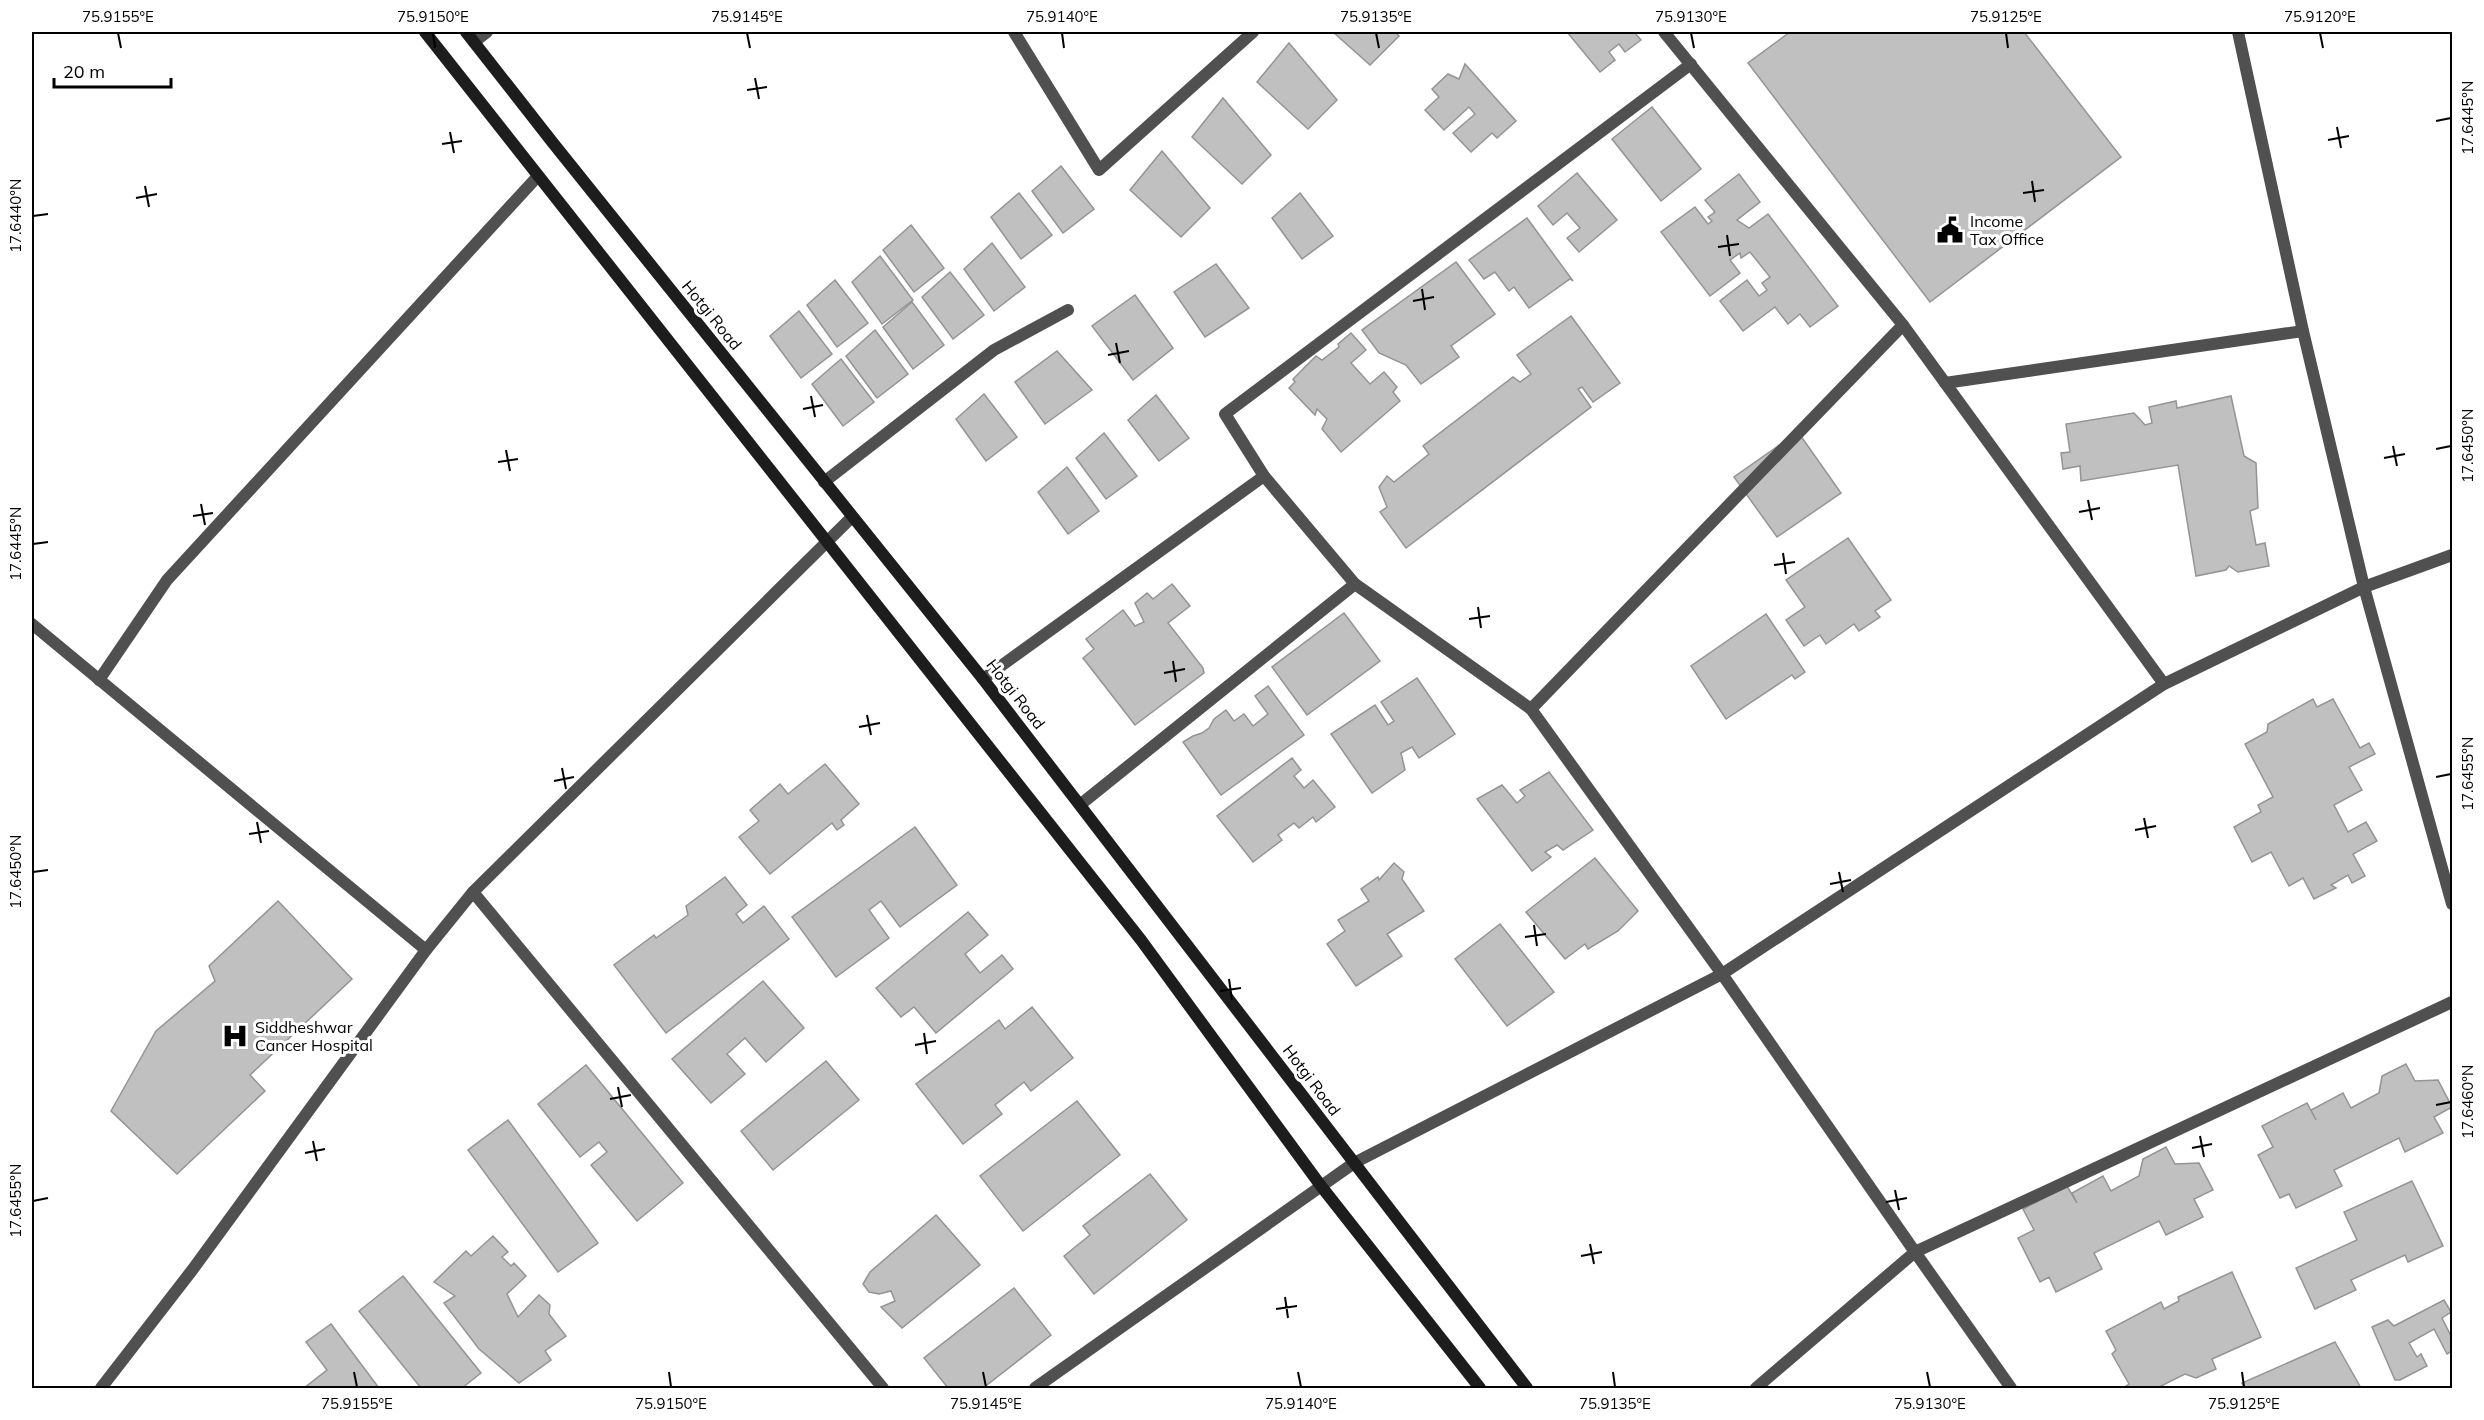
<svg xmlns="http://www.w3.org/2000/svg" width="2484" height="1420" viewBox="0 0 2484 1420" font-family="Mulish,sans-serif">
  <rect width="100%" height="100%" fill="#fff"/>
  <g fill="#c0c0c0" stroke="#949494" stroke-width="1.5">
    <path d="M1333,32H1395L1399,36L1370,65Z"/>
    <path d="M1567,32H1634L1641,40L1625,52L1619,44L1609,52L1615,60L1600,72Z"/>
    <path d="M1790,32H2024L2121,157L1930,302L1748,63Z"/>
    <path d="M1289,43L1337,100L1308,129L1257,82Z"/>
    <path d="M1465,64L1516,121L1497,138L1492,133L1471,152L1453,133L1475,114L1469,107L1444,130L1425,110L1439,97L1432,89L1448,74L1459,79Z"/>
    <path d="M1223,98L1271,155L1242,184L1192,137Z"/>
    <path d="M1652,107L1701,169L1661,201L1612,139Z"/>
    <path d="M1162,151L1210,208L1181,237L1130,190Z"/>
    <path d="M1061,166L1094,209L1063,233L1032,191Z"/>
    <path d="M1577,173L1617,220L1579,252L1567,238L1580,228L1567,213L1553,225L1538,206Z"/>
    <path d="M1739,174L1760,202L1737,220L1749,228L1768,214L1838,306L1810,327L1800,314L1788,324L1775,307L1743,331L1720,301L1747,280L1759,296L1767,290L1762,283L1770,277L1750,252L1741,258L1740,253L1730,260L1740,273L1710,296L1661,232L1695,207L1708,224L1712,221L1708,217L1715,212L1705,200Z"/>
    <path d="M1019,193L1052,235L1021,259L991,217Z"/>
    <path d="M1300,193L1333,236L1302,259L1272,218Z"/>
    <path d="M1527,218L1573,281L1570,279L1529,308L1514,287L1509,291L1495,272L1484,279L1469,260Z"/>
    <path d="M911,225L944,268L914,292L883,250Z"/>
    <path d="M992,243L1025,287L994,311L964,269Z"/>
    <path d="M880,256L913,300L882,324L852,282Z"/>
    <path d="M1456,262L1495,314L1451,346L1459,357L1421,384L1406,365L1379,353L1362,330Z"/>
    <path d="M1216,264L1249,308L1205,337L1174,292Z"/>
    <path d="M950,272L984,315L953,339L922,297Z"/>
    <path d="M835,280L868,323L837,347L807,305Z"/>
    <path d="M1135,295L1173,348L1133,380L1092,326Z"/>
    <path d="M912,302L944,345L913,369L883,327Z"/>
    <path d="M799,311L832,354L801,378L770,336Z"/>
    <path d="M1571,316L1620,383L1593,402L1582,387L1578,389L1591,407L1406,548L1380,512L1387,507L1379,487L1387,476L1394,482L1429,454L1423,446L1513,377L1520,382L1531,374L1517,355Z"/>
    <path d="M875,330L908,374L877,398L846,356Z"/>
    <path d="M1351,333L1366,350L1351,363L1370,384L1384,372L1397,387L1393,392L1400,401L1341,452L1322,429L1327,419L1317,409L1315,415L1289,388L1295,382L1293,379L1316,356L1322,360L1339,347L1338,344Z"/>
    <path d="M1057,351L1092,390L1045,424L1015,382Z"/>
    <path d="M841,359L874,402L843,426L812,384Z"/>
    <path d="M984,394L1017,437L986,461L956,419Z"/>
    <path d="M1156,395L1189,438L1159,461L1128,420Z"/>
    <path d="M2231,396L2244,456L2256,463L2258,508L2250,511L2256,545L2265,543L2269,566L2238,572L2229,566L2226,570L2196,576L2178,465L2081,481L2080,466L2063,469L2061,453L2070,452L2066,424L2134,413L2145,425L2152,423L2149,407L2176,401L2177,408Z"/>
    <path d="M1798,432L1841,493L1777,537L1734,477Z"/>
    <path d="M1104,433L1137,476L1106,499L1076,458Z"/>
    <path d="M1067,467L1099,511L1068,534L1038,492Z"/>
    <path d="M1848,538L1891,600L1875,611L1880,617L1859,631L1854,624L1826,644L1820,635L1804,646L1786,620L1805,607L1786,580Z"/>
    <path d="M1172,584L1190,606L1168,623L1203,668L1204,673L1135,725L1083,658L1094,649L1086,639L1123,610L1135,626L1144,622L1135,603L1147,593L1153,599Z"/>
    <path d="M1344,613L1380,661L1307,715L1272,667Z"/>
    <path d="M1766,614L1805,672L1795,679L1792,675L1726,719L1691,666Z"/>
    <path d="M1417,678L1455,734L1419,758L1412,747L1401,753L1405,770L1372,793L1331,734L1375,705L1388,725L1394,721L1381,702Z"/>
    <path d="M1268,686L1304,735L1221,795L1183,742L1193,736L1202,733L1209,728L1214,719L1226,710L1234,721L1244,714L1253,726L1268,714L1255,696Z"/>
    <path d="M2313,699L2317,707L2333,699L2360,748L2369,743L2375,754L2349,767L2362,790L2334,805L2348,832L2366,822L2377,841L2353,854L2365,876L2352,883L2348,875L2331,885L2336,888L2314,899L2303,878L2289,886L2271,852L2252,862L2234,827L2261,812L2258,805L2273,797L2245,744L2267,732L2268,724Z"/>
    <path d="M1292,758L1301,770L1294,776L1304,788L1313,780L1335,807L1316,822L1313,817L1299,828L1294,823L1278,835L1282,840L1253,862L1217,816Z"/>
    <path d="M825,764L859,804L841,820L844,825L837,830L832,823L770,874L739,837L759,821L750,810L780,784L788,794Z"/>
    <path d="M1549,772L1593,830L1563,850L1557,845L1545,852L1551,857L1532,871L1477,799L1502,785L1517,803L1525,796L1520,790Z"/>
    <path d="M915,827L957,885L900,927L881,901L869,910L889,938L836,977L792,917Z"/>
    <path d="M1595,858L1638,911L1618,931L1588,949L1585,944L1565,959L1526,912Z"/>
    <path d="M1394,863L1404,872L1402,879L1424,911L1387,934L1402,956L1356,986L1327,944L1345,931L1338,920L1369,901L1361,889L1378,877L1379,880Z"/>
    <path d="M725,877L747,905L736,914L743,923L764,906L789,939L666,1033L614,965L654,935L656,938L688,915L686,906Z"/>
    <path d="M278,901L352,979L250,1075L265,1091L177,1174L111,1111L156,1031L215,981L209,966Z"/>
    <path d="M968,912L988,935L965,954L980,973L1002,955L1013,969L936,1033L914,1007L901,1017L876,988Z"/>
    <path d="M1500,924L1554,992L1507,1026L1455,959Z"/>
    <path d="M763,981L804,1028L766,1062L745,1038L727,1054L745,1074L711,1103L672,1059Z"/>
    <path d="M1032,1007L1073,1058L1031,1091L1024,1082L995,1105L1002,1114L963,1144L916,1084L999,1020L1005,1029Z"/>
    <path d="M826,1061L859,1100L773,1170L741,1131Z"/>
    <path d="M2406,1064L2415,1081L2438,1080L2452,1107L2434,1117L2443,1133L2405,1152L2399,1138L2334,1170L2342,1186L2296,1208L2289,1194L2280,1198L2258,1155L2273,1147L2262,1126L2307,1103L2316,1120L2311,1110L2343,1093L2351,1108L2379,1093L2382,1076Z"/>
    <path d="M586,1065L683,1183L637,1221L591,1165L607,1152L599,1142L580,1157L538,1104Z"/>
    <path d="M1077,1101L1120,1155L1023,1231L980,1176Z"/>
    <path d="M508,1120L598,1243L558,1272L468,1150Z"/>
    <path d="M2166,1147L2175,1164L2199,1163L2213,1190L2194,1199L2203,1217L2166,1235L2159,1221L2094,1253L2102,1269L2056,1292L2049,1277L2040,1282L2018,1238L2034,1230L2023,1209L2067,1186L2077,1203L2072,1193L2103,1176L2111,1191L2139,1176L2143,1159Z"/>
    <path d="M1150,1174L1187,1220L1094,1294L1064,1256L1090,1235L1083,1226Z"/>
    <path d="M2412,1181L2443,1246L2408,1262L2405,1255L2351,1280L2356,1290L2315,1309L2296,1268L2357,1240L2344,1212Z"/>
    <path d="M936,1215L980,1265L902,1328L881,1307L895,1301L891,1291L879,1294L869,1292L863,1284L870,1272Z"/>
    <path d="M493,1236L508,1252L502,1257L511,1266L514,1263L526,1276L507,1294L518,1317L539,1295L550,1305L549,1314L566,1336L545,1351L551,1360L519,1383L479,1349L444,1303L455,1296L434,1282L466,1251L471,1256Z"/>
    <path d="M2232,1272L2261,1337L2212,1359L2216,1369L2196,1378L2185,1374L2157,1388H2123L2129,1384L2112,1354L2116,1350L2106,1331L2161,1302L2164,1309L2179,1301L2178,1297Z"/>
    <path d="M403,1276L481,1373L462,1388H421L359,1311Z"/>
    <path d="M1014,1288L1051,1335L983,1388H948L924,1358Z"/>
    <path d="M2444,1300L2451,1312L2442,1318L2452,1338V1351L2447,1354L2434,1329L2409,1343L2417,1357L2421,1354L2427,1366L2400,1380H2395L2372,1327L2388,1320L2394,1326Z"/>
    <path d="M331,1324L379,1388H304L327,1370L306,1342Z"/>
    <path d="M2335,1342L2361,1388H2245L2242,1383Z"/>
  </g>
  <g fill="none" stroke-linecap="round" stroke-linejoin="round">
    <g stroke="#505050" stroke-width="12">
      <path d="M1014,32L1099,170L1253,32"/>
      <path d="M2238,32L2303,331L2364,587L2452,904"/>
      <path d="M474,42L487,32"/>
      <path d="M1691,64L1225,414L1264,476L1355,584L1531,709L1722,974L1915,1252L1756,1388"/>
      <path d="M1903,325L2164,684"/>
      <path d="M1945,383L2303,331"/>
      <path d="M824,482L994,350L1068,310"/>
      <path d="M852,517L473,892L883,1388"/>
      <path d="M32,624L426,950"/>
      <path d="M983,679L1264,476"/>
      <path d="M99,680L167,580L538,176"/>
      <path d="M1531,709L1903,325L1664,32"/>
      <path d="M1081,804L1355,584"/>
      <path d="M101,1388L193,1269L426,950L473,892"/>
      <path d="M1035,1388L1354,1163L1722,974L2164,684L2364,587L2452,555"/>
      <path d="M2011,1388L1915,1252L2452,1002"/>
    </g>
    <g stroke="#1d1d1d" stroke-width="12">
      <path d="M425,32L1141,940L1321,1186L1480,1388"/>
      <path d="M466,32L553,143L983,679L1527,1388"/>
    </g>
  </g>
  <path fill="none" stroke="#000" stroke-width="2" d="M118,33L121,48M433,33L435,48M747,33L750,48M1062,33L1064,48M1376,33L1379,48M1691,33L1694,48M2006,33L2008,48M2320,33L2323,48M755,78L759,99M747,90L767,87M2436,121L2451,118M2337,127L2341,148M450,132L454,153M2328,140L2349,136M442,144L462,141M2032,181L2035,202M145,186L149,207M2023,193L2044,190M136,198L157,194M33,216L48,214M1727,235L1730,256M1718,247L1739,244M1422,289L1425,310M1413,301L1434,297M1116,343L1120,363M1108,355L1129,351M811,396L815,417M803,409L823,405M2393,446L2397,466M2436,449L2451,446M506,450L510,471M2384,458L2405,454M498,462L518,459M2088,500L2092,520M201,504L205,525M2079,512L2100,508M193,516L213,513M33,544L48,542M1783,553L1786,574M1774,565L1795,562M1478,607L1481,628M1469,619L1490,616M1173,661L1176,682M1164,673L1185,669M867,715L871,735M859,727L880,723M562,768L566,789M2436,777L2451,774M554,781L574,777M2144,818L2148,838M257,822L261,843M2135,830L2156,826M249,834L269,831M33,872L48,870M1839,872L1843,892M1830,884L1851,880M1534,925L1537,946M1525,937L1546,934M1229,979L1232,1000M1220,991L1241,988M924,1033L927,1054M915,1045L936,1041M618,1087L622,1107M610,1099L631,1095M2436,1105L2451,1102M2200,1136L2204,1157M313,1141L317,1161M2192,1148L2212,1144M305,1153L325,1149M1895,1190L1899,1210M33,1201L48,1198M1886,1202L1907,1198M1590,1244L1594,1264M1581,1256L1602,1252M1285,1297L1288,1318M1276,1309L1297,1306M354,1372L357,1387M669,1372L671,1387M983,1372L986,1387M1298,1372L1301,1387M1613,1372L1615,1387M1927,1372L1930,1387M2242,1372L2244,1387"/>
  <defs>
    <g id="civic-bare" transform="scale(2.07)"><path d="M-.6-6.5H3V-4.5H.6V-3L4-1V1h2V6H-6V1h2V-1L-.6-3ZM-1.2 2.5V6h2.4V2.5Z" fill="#000" stroke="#fff" stroke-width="2.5" paint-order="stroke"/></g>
    <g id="hospital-bare" transform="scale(2.07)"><path d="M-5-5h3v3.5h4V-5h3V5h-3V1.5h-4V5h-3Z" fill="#000" stroke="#fff" stroke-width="2.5" paint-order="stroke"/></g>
  </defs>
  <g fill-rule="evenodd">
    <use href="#civic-bare" x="1950" y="230"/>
    <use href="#hospital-bare" x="235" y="1036"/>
  </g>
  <g text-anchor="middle" stroke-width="6" stroke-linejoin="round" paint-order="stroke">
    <g font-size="16" fill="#000" stroke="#fff" text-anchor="start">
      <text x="1970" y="227">Income<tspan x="1970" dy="18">Tax Office</tspan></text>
      <text x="255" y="1033">Siddheshwar<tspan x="255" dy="18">Cancer Hospital</tspan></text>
    </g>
    <g font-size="16" fill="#000" stroke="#fff">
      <text transform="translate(712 315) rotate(51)" y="6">Hotgi Road</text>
      <text transform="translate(1016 694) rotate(52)" y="6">Hotgi Road</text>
      <text transform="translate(1312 1080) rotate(53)" y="6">Hotgi Road</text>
    </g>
  </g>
  <rect width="2484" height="1420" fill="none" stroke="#ffffff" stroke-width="66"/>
  <path d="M54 78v9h117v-9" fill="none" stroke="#000000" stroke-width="3"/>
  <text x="63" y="78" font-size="18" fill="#000000" stroke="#ffffff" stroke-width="4.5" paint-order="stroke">20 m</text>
  <rect x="33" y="33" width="2418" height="1354" fill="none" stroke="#000" stroke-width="2"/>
  <g font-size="15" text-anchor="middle" fill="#000">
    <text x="118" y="22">75.9155°E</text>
    <text x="433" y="22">75.9150°E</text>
    <text x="747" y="22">75.9145°E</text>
    <text x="1062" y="22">75.9140°E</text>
    <text x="1376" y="22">75.9135°E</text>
    <text x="1691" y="22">75.9130°E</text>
    <text x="2006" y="22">75.9125°E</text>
    <text x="2320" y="22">75.9120°E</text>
    <text transform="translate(2468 118) rotate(-90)" y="5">17.6445°N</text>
    <text transform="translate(16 216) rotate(-90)" y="5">17.6440°N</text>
    <text transform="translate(2468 446) rotate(-90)" y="5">17.6450°N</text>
    <text transform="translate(16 544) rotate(-90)" y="5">17.6445°N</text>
    <text transform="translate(2468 774) rotate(-90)" y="5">17.6455°N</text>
    <text transform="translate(16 872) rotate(-90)" y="5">17.6450°N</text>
    <text transform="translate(2468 1102) rotate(-90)" y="5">17.6460°N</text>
    <text transform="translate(16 1201) rotate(-90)" y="5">17.6455°N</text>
    <text x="357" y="1409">75.9155°E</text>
    <text x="671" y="1409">75.9150°E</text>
    <text x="986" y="1409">75.9145°E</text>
    <text x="1301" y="1409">75.9140°E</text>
    <text x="1615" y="1409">75.9135°E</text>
    <text x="1930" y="1409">75.9130°E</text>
    <text x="2244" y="1409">75.9125°E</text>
  </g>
</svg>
